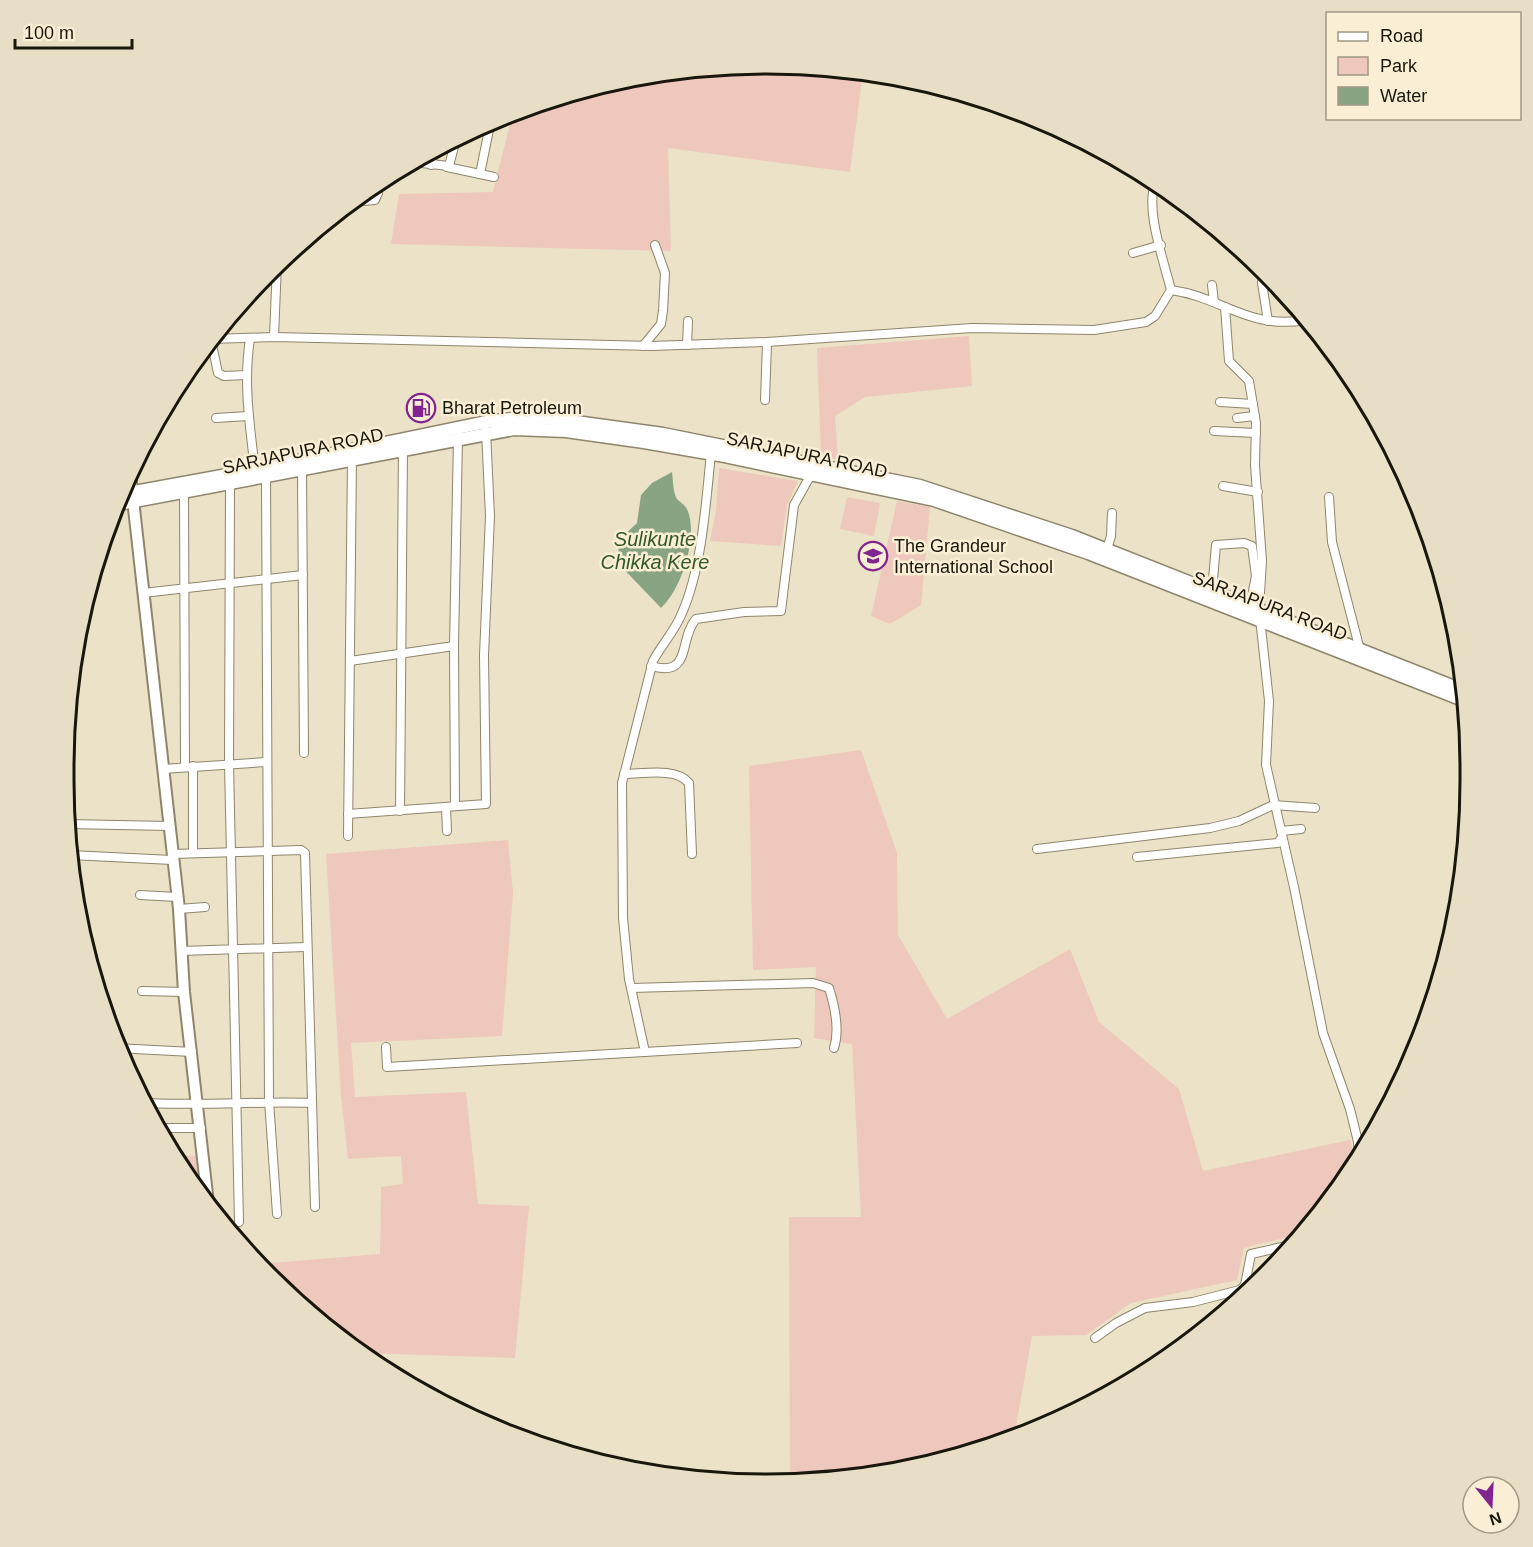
<svg xmlns="http://www.w3.org/2000/svg" width="1533" height="1547" viewBox="0 0 1533 1547" font-family="Helvetica,sans-serif">
  <rect width="100%" height="100%" fill="#ece2c8"/>
  <g fill="#eec8bc">
    <path d="M766,63L863,72L850,172L668,148L671,251L391,244L399,194L493,192L513,112L629,77Z"/>
    <path d="M969,336L972,386L865,397L835,416L838,460L821,456L817,348Z"/>
    <path d="M719,468L798,481L787,505L781,546L710,541L716,511Z"/>
    <path d="M847,497L880,503L874,536L840,529Z"/>
    <path d="M897,501L930,507L921,605L890,624L871,616Z"/>
    <path d="M861,750L897,853L898,935L947,1019L1070,949L1099,1022L1179,1089L1203,1171L1350,1140L1356,1164L1300,1234L1244,1248L1237,1280L1131,1303L1086,1335L1032,1336L1014,1437L904,1470L790,1482L789,1217H861L852,1044L814,1038L816,967L753,970L749,766Z"/>
    <path d="M508,840L513,893L502,1036L351,1043L355,1097L466,1092L478,1204L529,1206L515,1358L361,1353L269,1278L258,1264L380,1254L381,1187L403,1184L401,1156L348,1159L341,1096L326,854Z"/>
    <path d="M173,1155L198,1156L199,1193L182,1172Z"/>
  </g>
  <path fill="#89a483" d="M672,472C673,479 673,493 677,499C680,502 685,505 687,509C699,535 682,589 661,608L617,562L620,539L637,523L641,495L652,483Z"/>
  <g fill="none" stroke-linecap="round" stroke-linejoin="round">
    <g stroke="#8e856c" stroke-width="10">
      <g id="street">
        <path d="M412,162L449,166L456,139"/>
        <path d="M431,165L434,150"/>
        <path d="M447,167L494,177"/>
        <path d="M480,174L491,120"/>
        <path d="M1156,181C1144,208 1164,261 1171,290"/>
        <path d="M351,202L375,200L378,193L375,182"/>
        <path d="M1133,253L1161,245"/>
        <path d="M1264,269L1262,283L1268,321"/>
        <path d="M1212,285L1214,302"/>
        <path d="M1225,307L1229,361L1249,381L1256,423L1255,465L1262,561L1259,609L1269,701L1266,765L1294,887L1323,1033L1350,1109L1361,1154"/>
        <path d="M274,337L277,263"/>
        <path d="M212,339L274,337L652,346L767,342L972,328L1094,330L1146,322L1155,316L1171,290C1222,297 1248,330 1306,320"/>
        <path d="M250,339C243,382 250,427 255,470"/>
        <path d="M211,340L218,373L224,376L247,375"/>
        <path d="M687,345L688,321"/>
        <path d="M643,346L661,324L663,311L665,273L655,245"/>
        <path d="M765,400L767,342"/>
        <path d="M1220,402L1253,404"/>
        <path d="M216,418L248,416"/>
        <path d="M1237,418L1255,416"/>
        <path d="M1214,431L1256,433"/>
        <path d="M302,471L304,753"/>
        <path d="M266,477L269,1101L277,1214"/>
        <path d="M230,484L229,764L239,1222"/>
        <path d="M1223,486L1258,492"/>
        <path d="M184,493L185,766"/>
        <path d="M1329,497L1332,542L1360,650"/>
        <path d="M1430,541L1434,560"/>
        <path d="M1107,549L1111,536L1112,513"/>
        <path d="M1212,591L1216,545L1244,543L1252,546L1256,576L1250,606"/>
        <path d="M143,593L303,575"/>
        <path d="M350,661L454,646"/>
        <path d="M651,666C693,678 678,639 696,619L744,612L781,611L794,505L813,471"/>
        <path d="M193,766V853"/>
        <path d="M163,769L266,762"/>
        <path d="M624,774C643,774 676,767 689,783L692,854"/>
        <path d="M455,806L454,646L458,437"/>
        <path d="M446,807L447,831"/>
        <path d="M400,811L403,446"/>
        <path d="M348,814L486,804L484,655L490,516L486,431"/>
        <path d="M67,824L169,826"/>
        <path d="M1281,831L1301,829"/>
        <path d="M348,836L352,459"/>
        <path d="M1037,849L1210,828L1239,821L1273,805L1315,808"/>
        <path d="M172,854L301,850L305,853L315,1207"/>
        <path d="M70,855L172,860"/>
        <path d="M1137,857L1278,843L1282,837"/>
        <path d="M140,895L177,897"/>
        <path d="M179,909L205,907"/>
        <path d="M181,951L306,947"/>
        <path d="M632,988L813,983L829,988C835,1007 840,1029 834,1048"/>
        <path d="M142,991L184,992"/>
        <path d="M386,1047L387,1067L797,1043"/>
        <path d="M116,1048L192,1052"/>
        <path d="M645,1052L629,979L623,918L622,783L653,661C662,644 675,631 682,613C702,568 706,502 711,453"/>
        <path d="M151,1103C204,1106 257,1101 311,1103"/>
        <path d="M158,1128H201"/>
        <path d="M1358,1145L1368,1141"/>
        <path d="M1095,1338L1116,1323L1145,1308L1193,1302L1240,1290L1245,1285L1251,1254L1291,1245"/>
      </g>
    </g>
    <g stroke="#8e856c" stroke-width="14">
      <path id="secondary" d="M130,473L179,909L184,992L208,1203"/>
    </g>
    <g stroke="#8e856c" stroke-width="15">
      <g id="primary">
        <path d="M118,495L255,470L486,422L519,418L554,419L663,434L920,486L1072,536L1462,690"/>
        <path d="M114,505L514,429L566,431L644,442L719,455L934,500L1088,553L1463,700"/>
      </g>
    </g>
    <use href="#street" stroke="#fff" stroke-width="8"/>
    <use href="#secondary" stroke="#fff" stroke-width="10"/>
    <use href="#primary" stroke="#fff" stroke-width="12"/>
  </g>
  <defs>
    <g id="fuel-ring" transform="scale(1.5)"><circle r="9.5" fill="#faefd5" stroke="#822490" stroke-width="1.5"/><path d="M-5.5-6h7V0h2V4h1.3V-2.5L3-4.5l.8-.8L6-3V5H2.5V1h-1V6h-7ZM-4.2-4.7v3.2H.2V-4.7Z" fill="#822490"/></g>
    <g id="school-ring" transform="scale(1.5)"><circle r="9.5" fill="#faefd5" stroke="#822490" stroke-width="1.5"/><path d="M0-5L7-2L0 1L-7-2ZM-4 1L0 2.5L4 1V4Q0 6-4 4Z" fill="#822490"/></g>
  </defs>
  <g fill-rule="evenodd">
    <use href="#fuel-ring" x="421" y="408"/>
    <use href="#school-ring" x="873" y="556"/>
  </g>
  <g text-anchor="middle" stroke-width="5" stroke-linejoin="round" paint-order="stroke">
    <g font-size="18" fill="#19160c" stroke="#faefd5" text-anchor="start">
      <text x="442" y="414">Bharat Petroleum</text>
      <text x="894" y="552">The Grandeur<tspan x="894" dy="21">International School</tspan></text>
    </g>
    <g font-size="18" fill="#19160c" stroke="#faefd5">
      <text transform="translate(303 451) rotate(-12)" y="6">SARJAPURA ROAD</text>
      <text transform="translate(807 455) rotate(12)" y="6">SARJAPURA ROAD</text>
      <text transform="translate(1270 606) rotate(21)" y="6">SARJAPURA ROAD</text>
    </g>
    <g font-size="20" font-style="italic" fill="#325929" stroke="#faefd5">
      <text x="655" y="546">Sulikunte<tspan x="655" dy="23">Chikka Kere</tspan></text>
    </g>
  </g>
  <path d="M0 0H1533V1547H0ZM767 74H767A693 693 0 0 1 1460 767V781A693 693 0 0 1 767 1474H767A693 693 0 0 1 74 781V767A693 693 0 0 1 767 74Z" fill="#e8dec5" fill-rule="evenodd"/>
  <path fill="none" stroke="#19160c" stroke-width="3" d="M767 74H767A693 693 0 0 1 1460 767V781A693 693 0 0 1 767 1474H767A693 693 0 0 1 74 781V767A693 693 0 0 1 767 74Z"/>
  <rect x="1326" y="12" width="195" height="108" fill="#faefd5" stroke="#a09885" stroke-width="1.5"/>
  <rect x="1338" y="32" width="30" height="9" fill="#ffffff" stroke="#a09885" stroke-width="1.5"/>
  <text x="1380" y="42" font-size="18" fill="#19160c">Road</text>
  <rect x="1338" y="57" width="30" height="18" fill="#eec8bc" stroke="#a09885" stroke-width="1.5"/>
  <text x="1380" y="72" font-size="18" fill="#19160c">Park</text>
  <rect x="1338" y="87" width="30" height="18" fill="#89a483" stroke="#a09885" stroke-width="1.5"/>
  <text x="1380" y="102" font-size="18" fill="#19160c">Water</text>
  <g transform="translate(1491 1505) rotate(162)"><circle r="28" fill="#faefd5" stroke="#a09885" stroke-width="1.5"/>
  <path d="M0-4.5L10 22L0 15L-10 22Z" fill="#822490"/>
  <text y="-9" font-size="16" font-weight="bold" text-anchor="middle" fill="#19160c">N</text>
  </g>
  <path d="M15 39v9h117v-9" fill="none" stroke="#19160c" stroke-width="3"/>
  <text x="24" y="39" font-size="18" fill="#19160c" stroke="#faefd5" stroke-width="4.5" paint-order="stroke">100 m</text>
</svg>
